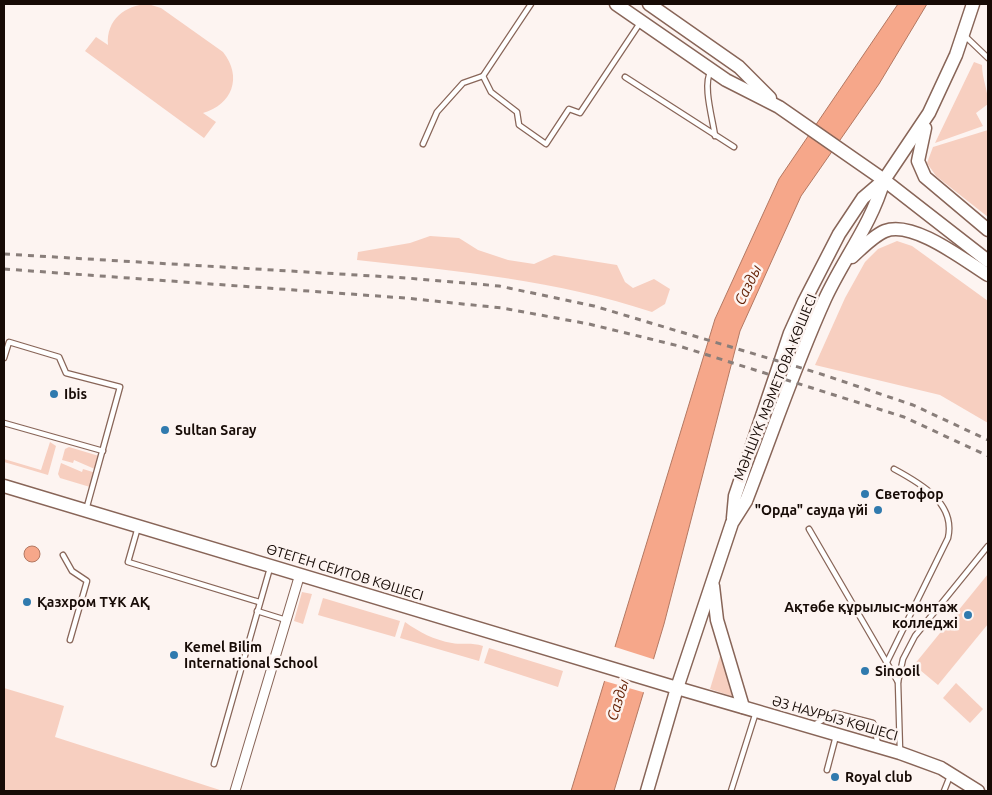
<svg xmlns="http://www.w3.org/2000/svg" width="992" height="795" viewBox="0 0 992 795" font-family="Ubuntu,sans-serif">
  <rect width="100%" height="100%" fill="#fdf4f1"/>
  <g fill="#f7cfc0">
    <path d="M148,4L161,8L223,52C243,77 232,105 203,113L216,122L204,138L85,51L96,37L108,45C106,20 125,5 148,4Z"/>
    <path d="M974,62L982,65C982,79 988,89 988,104L976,113L983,126L935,143Z"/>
    <path d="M988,130V217L936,176L927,163L933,147Z"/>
    <path d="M430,236L459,238L478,250L508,260L534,264L554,255L617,265L625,282L633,288L654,279L670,289L665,304L652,312C557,280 457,271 357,260L358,252L410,243Z"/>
    <path d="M897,241L912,246L988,301V423L940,395L815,365L845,298L865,262L878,249Z"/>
    <path d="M50,442L56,446L48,475L4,462V459L41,470Z"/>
    <path d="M69,447L99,456L97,470L74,460L73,463L62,460L65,449Z"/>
    <path d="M61,463L82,472L83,469L96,473L90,487L60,478L58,474Z"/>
    <path d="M988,574V624L938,685L914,665Z"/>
    <path d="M302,592L312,594L303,624L294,621Z"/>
    <path d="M323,598L400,621L395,637L318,615Z"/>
    <path d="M405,622C419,632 434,640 452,643C463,645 471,642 483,646L479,661L400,638Z"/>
    <path d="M489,648L563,671L558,687L484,663Z"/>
    <path d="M721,653L737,698L710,689Z"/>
    <path d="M956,683L983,709L970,723L943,698Z"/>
    <path d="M4,688L64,706L55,737L223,791H4Z"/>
    <path d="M843,717L863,722L867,728L838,721Z"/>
  </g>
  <g fill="#f6a78a" stroke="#b37862">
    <path d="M898,4H927L879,84L801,196L740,331L664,624L614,791H571L715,319L779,179Z"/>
    <circle cx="32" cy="554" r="8"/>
  </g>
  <path fill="#fdf4f1" d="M612,646L656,660L646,693L601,680Z"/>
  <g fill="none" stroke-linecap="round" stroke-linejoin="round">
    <g stroke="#886558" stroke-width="7">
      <g id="lane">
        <path d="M965,36L988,58"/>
        <path d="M711,71C702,84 713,120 715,136"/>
        <path d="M483,76L491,92L517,112L519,125L546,144L569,109L580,113L640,23"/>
        <path d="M625,77L734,147"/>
        <path d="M423,144L437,112L463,83L483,76L531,4"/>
        <path d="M4,358L9,342L59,357L66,373L120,387L86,510"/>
        <path d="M4,423L103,451"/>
        <path d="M138,527L128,562L259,602"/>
        <path d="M809,529L898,682L900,751"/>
        <path d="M63,555L72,571L87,581L70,640"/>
        <path d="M257,611L286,620"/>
        <path d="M887,662L948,538C956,503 920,483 894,469"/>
        <path d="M898,682L903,659L915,636L988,546"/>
        <path d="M814,725L834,713L873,723L878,744"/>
        <path d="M214,764L270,568"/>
        <path d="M827,770L836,736"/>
        <path d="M731,791L756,712"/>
        <path d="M944,791L950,776"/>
      </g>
    </g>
    <g stroke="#886558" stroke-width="11">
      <path id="street" d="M235,791L300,574"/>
    </g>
    <g stroke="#886558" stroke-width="15">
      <g id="secondary">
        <path d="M616,4L726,80L779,107L884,180L988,261"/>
        <path d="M649,4L739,67L770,98"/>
        <path d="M925,128L918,161L925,177L988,230"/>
        <path d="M852,257C862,248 873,236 885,231C913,220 964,260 988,275"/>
        <path d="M4,486L677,688L900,753L941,768L978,791"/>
        <path d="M733,518L735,496L790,333L804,302L839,234L863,198L884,180L929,113L956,55L973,4"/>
        <path d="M713,586L717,620L743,707"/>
        <path d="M647,791L677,688L732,523L746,501C772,434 795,365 825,299C844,258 871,225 884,180"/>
      </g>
    </g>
    <use href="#lane" stroke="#fff" stroke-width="4.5"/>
    <use href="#street" stroke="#fff" stroke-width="9"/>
    <use href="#secondary" stroke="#fff" stroke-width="12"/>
    <g stroke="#897e7a" stroke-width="3" stroke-dasharray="6 6" stroke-linecap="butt">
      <path d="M4,254L407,278L499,286L594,306L818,373L913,405L988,440"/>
      <path d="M4,269L405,298L502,308L589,324L679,346L904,417L988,456"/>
    </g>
  </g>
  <g fill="#307aae" stroke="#fdf4f1" stroke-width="2">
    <circle cx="54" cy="394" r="5"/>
    <circle cx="165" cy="430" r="5"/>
    <circle cx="865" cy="494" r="5"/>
    <circle cx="878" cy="510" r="5"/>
    <circle cx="27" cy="602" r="5"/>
    <circle cx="968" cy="615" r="5"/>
    <circle cx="174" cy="655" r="5"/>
    <circle cx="865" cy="671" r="5"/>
    <circle cx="835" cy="777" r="5"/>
  </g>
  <g text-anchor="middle" stroke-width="5" stroke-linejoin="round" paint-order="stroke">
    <g font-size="14" fill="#170b06" stroke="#fdf4f1">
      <text transform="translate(775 387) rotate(-68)" y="5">МӘНШҮК МӘМЕТОВА КӨШЕСІ</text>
      <text transform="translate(345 572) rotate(17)" y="5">ӨТЕГЕН СЕИТОВ КӨШЕСІ</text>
      <text transform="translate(835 718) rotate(16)" y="5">ӘЗ НАУРЫЗ КӨШЕСІ</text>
    </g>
    <g font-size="14" font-weight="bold" fill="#170b06" stroke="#fdf4f1" text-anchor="start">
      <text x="64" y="399">Ibis</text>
      <text x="175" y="435">Sultan Saray</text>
      <text x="875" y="499">Светофор</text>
      <text x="868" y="515" text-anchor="end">"Орда" сауда үйі</text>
      <text x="37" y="607">Қазхром ТҰК АҚ</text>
      <text x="958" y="612" text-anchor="end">Ақтөбе құрылыс-монтаж<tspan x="958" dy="16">колледжі</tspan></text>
      <text x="184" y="652">Kemel Bilim<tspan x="184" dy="16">International School</tspan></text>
      <text x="875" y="676">Sinooil</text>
      <text x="845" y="782">Royal club</text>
    </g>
    <g font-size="15" font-style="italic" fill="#621e00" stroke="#fdf4f1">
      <text transform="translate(748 285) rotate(-64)" y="5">Сазды</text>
      <text transform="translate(618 700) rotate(-73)" y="5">Сазды</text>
    </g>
  </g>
  <rect width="992" height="795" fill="none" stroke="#170b06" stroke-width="10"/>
</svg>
